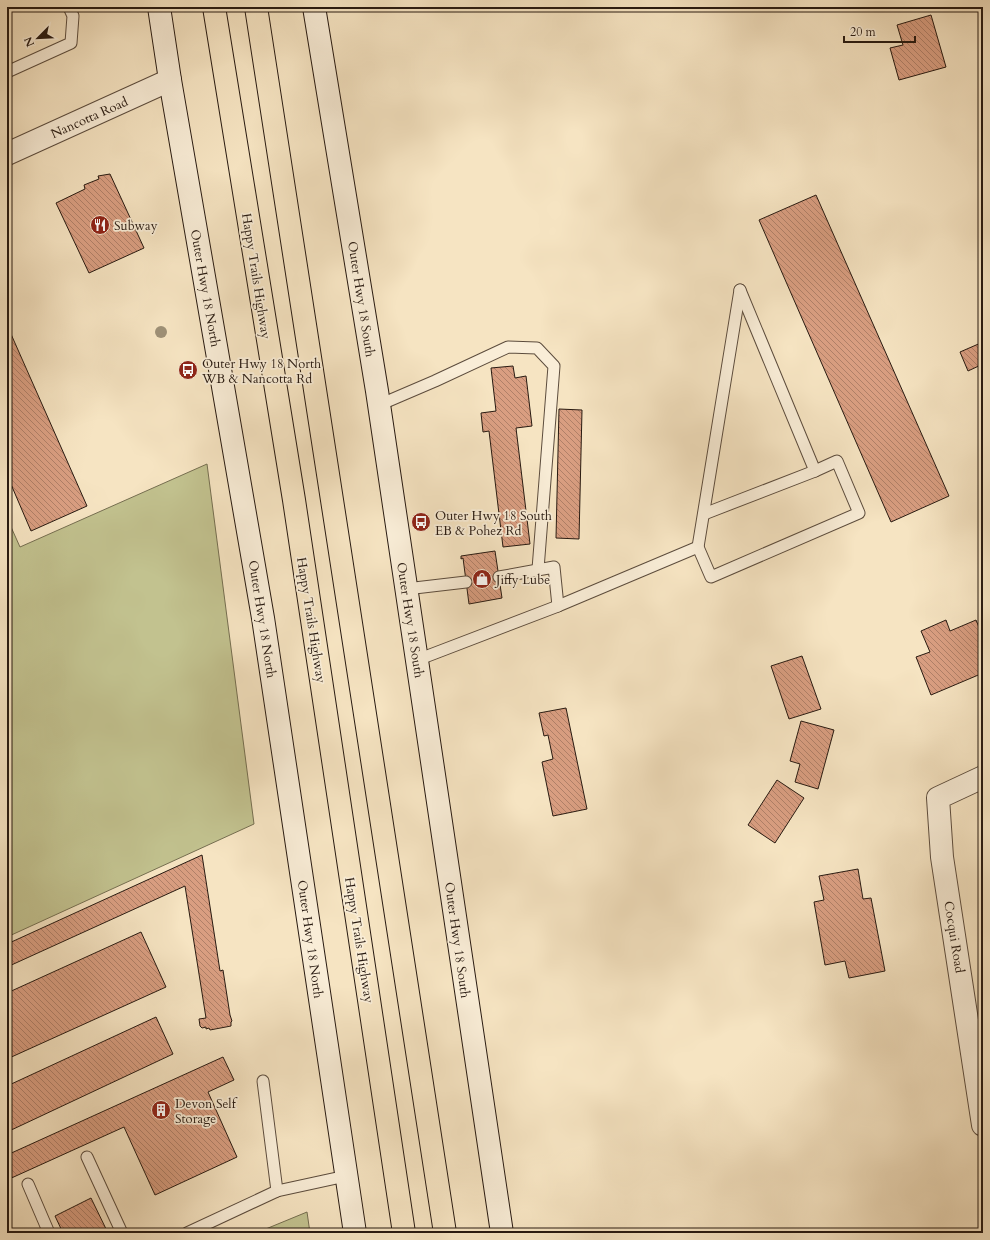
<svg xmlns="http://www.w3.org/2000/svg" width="990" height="1240" viewBox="0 0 990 1240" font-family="Cardo,serif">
  <defs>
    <pattern id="building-back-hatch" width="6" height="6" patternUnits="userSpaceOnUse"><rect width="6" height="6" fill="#d99e81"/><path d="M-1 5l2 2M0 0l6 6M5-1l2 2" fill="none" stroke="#b08068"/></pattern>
  </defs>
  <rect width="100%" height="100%" fill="#f6e4c2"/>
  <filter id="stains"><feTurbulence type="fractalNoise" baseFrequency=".005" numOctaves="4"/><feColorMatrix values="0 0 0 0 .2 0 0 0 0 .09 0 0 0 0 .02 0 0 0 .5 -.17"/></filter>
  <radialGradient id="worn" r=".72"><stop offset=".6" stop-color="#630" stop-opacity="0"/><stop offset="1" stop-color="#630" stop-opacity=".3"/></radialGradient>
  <g fill="#c2c28f" stroke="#756e50">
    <path d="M207,464L254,824L7,937V518L20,547Z"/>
    <path d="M307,1212L310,1233H256Z"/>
  </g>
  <g fill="url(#building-back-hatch)" stroke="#281a11">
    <path d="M931,15L946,67L899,80L890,48L903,45L897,25Z"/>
    <path d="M110,174L144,248L89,273L56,203L85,189L84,185L99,179L98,176Z"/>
    <path d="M816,195L949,496L891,522L759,220Z"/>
    <path d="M7,325L87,506L31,531L7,475Z"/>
    <path d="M983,342V364L968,371L960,352Z"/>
    <path d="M513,366L515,378L526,376L532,426L516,428L530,544L503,547L489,431L483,432L481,413L496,411L491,368Z"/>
    <path d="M559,409L582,410L579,539L556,538Z"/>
    <path d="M495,551L502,598L469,604L463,558L461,559V556Z"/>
    <path d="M946,620L950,631L976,620L983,637V673L931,695L916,657L930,652L921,631Z"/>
    <path d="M802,656L821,709L789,719L771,666Z"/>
    <path d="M566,708L587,809L553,816L542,762L553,759L548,735L544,736L539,713Z"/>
    <path d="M801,721L834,730L818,789L795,782L800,764L790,761Z"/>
    <path d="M777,780L804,798L775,843L748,825Z"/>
    <path d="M202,855L220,971L223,970L230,1015L232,1021L231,1022V1026L210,1030L209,1028L206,1029V1027L202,1028L200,1026L199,1019L206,1018L185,886L7,967V944Z"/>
    <path d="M858,869L863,899L871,898L885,971L849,978L845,961L825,965L814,902L824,900L819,876Z"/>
    <path d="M141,932L166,987L7,1059V993Z"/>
    <path d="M156,1017L173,1054L7,1132V1086Z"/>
    <path d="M223,1057L234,1080L208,1092L237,1157L155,1195L124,1127L7,1180V1155Z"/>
    <path d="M91,1198L108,1233H63L55,1216Z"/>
  </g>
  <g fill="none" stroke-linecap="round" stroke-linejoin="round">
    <g stroke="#5c4c3d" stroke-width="13">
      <g id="lane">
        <path d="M7,72L71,43L73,16L69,7"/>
        <path d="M379,405L435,381L508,347L537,348L554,366L538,569"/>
        <path d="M704,514L815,471"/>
        <path d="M698,547L740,290"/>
        <path d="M499,577L554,567L558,606"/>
        <path d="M406,589L466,582"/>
        <path d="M417,660L558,606L698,547L711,577L859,513L837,461L815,471L740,290"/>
        <path d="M263,1081L277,1191"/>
        <path d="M87,1157L122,1233"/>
        <path d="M28,1184L49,1233"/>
        <path d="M187,1233L277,1191L346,1176"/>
      </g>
    </g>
    <g stroke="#5c4c3d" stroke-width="24">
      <g id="street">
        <path d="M7,154L170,80"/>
        <path d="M983,777L938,798L942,857L983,1125"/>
      </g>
    </g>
    <g stroke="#281a11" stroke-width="24">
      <g id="secondary">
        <path d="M159,7L170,80L263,618L355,1233"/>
        <path d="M314,7L377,391L502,1233"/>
      </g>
    </g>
    <g stroke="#281a11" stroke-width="24">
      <g id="primary">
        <path d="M214,7L294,500L404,1233"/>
        <path d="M256,7L445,1233"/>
      </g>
    </g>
    <use href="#lane" stroke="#f9edd7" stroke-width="11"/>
    <use href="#street" stroke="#f9edd7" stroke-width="22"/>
    <use href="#secondary" stroke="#f9edd7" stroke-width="22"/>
    <use href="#primary" stroke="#f6e4c2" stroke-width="22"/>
  </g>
  <circle fill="#9e9076" cx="161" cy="332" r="6"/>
  <defs>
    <g id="restaurant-disc" transform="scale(1)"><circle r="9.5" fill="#8f2418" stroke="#f9edd7"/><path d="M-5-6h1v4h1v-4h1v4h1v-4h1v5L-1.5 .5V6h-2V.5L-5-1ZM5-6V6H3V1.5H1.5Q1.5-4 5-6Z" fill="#fff"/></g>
    <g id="bus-disc" transform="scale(1)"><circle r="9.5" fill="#8f2418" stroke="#f9edd7"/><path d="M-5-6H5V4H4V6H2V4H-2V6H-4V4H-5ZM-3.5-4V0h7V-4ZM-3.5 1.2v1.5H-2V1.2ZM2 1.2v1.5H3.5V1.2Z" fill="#fff"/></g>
    <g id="shop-disc" transform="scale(1)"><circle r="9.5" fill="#8f2418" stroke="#f9edd7"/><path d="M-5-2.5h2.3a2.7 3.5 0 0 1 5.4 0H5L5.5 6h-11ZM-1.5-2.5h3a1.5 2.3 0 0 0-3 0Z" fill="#fff"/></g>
    <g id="building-disc" transform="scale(1)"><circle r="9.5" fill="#8f2418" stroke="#f9edd7"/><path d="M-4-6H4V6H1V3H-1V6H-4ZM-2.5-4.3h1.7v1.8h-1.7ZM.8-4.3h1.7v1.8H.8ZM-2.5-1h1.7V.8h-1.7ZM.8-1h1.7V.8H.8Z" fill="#fff"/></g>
  </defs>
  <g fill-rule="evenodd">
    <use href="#restaurant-disc" x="100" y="225"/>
    <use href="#bus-disc" x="188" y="370"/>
    <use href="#bus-disc" x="421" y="522"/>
    <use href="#shop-disc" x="482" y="579"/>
    <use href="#building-disc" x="161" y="1110"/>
  </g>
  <g text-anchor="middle" stroke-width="3.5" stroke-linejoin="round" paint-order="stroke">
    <g font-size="13" fill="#281a11" stroke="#f9edd7">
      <text transform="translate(89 117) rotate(-24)" y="5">Nancotta Road</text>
      <text transform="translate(257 276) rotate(81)" y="5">Happy Trails Highway</text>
      <text transform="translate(206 288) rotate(80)" y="5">Outer Hwy 18 North</text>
      <text transform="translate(362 299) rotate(81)" y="5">Outer Hwy 18 South</text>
      <text transform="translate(263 619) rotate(81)" y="5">Outer Hwy 18 North</text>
      <text transform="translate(312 620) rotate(81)" y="5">Happy Trails Highway</text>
      <text transform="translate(411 620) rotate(81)" y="5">Outer Hwy 18 South</text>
      <text transform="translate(955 937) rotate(81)" y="5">Cocqui Road</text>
      <text transform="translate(311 939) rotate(82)" y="5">Outer Hwy 18 North</text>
      <text transform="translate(360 940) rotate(81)" y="5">Happy Trails Highway</text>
      <text transform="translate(458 940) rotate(82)" y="5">Outer Hwy 18 South</text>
    </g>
    <g font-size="13" fill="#281a11" stroke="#f9edd7" text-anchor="start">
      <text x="114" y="230">Subway</text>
      <text x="202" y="368">Outer Hwy 18 North<tspan x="202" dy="15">WB &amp; Nancotta Rd</tspan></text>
      <text x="435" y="520">Outer Hwy 18 South<tspan x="435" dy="15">EB &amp; Pohez Rd</tspan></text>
      <text x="496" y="584">Jiffy Lube</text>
      <text x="175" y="1108">Devon Self<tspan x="175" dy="15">Storage</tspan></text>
    </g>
  </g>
  <rect width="990" height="1240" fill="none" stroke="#f6e4c2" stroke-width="24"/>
  <rect x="8" y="8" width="974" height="1224" fill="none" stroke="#281a11" stroke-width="2"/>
  <rect x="12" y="12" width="966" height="1216" fill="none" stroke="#281a11"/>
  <g transform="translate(38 38) rotate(246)" stroke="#f9edd7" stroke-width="3" paint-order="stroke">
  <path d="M0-3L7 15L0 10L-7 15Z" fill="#281a11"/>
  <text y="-6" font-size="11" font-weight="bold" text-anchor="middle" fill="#281a11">N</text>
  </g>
  <path d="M844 36v6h71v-6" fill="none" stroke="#281a11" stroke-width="2"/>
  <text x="850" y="36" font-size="12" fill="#281a11" stroke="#f9edd7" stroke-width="3" paint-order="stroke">20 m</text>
  <rect width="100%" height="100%" filter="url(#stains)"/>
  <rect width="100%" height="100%" fill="url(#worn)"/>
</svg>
